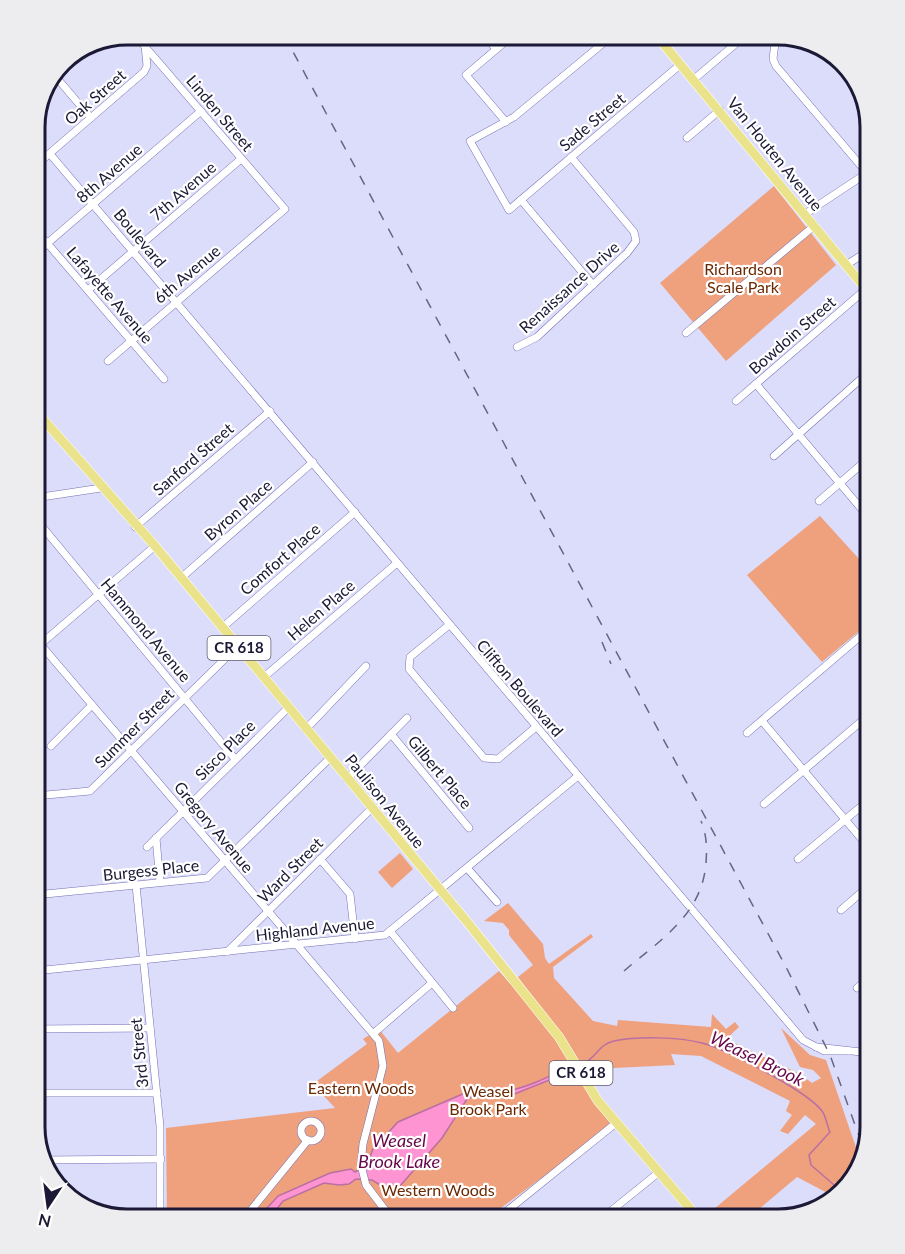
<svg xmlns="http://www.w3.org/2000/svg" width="905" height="1254" viewBox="0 0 905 1254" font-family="Lato,sans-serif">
  <rect width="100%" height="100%" fill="#dcdcfb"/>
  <g fill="#efa07c">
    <path d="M774,186L836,265L726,361L660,283Z"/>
    <path d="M820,516L870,571V622L822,662L747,575Z"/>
    <path d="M400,853L413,869L392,888L378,872Z"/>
    <path d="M508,903L543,944L545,958L549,964L591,934L593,937L553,967L554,978L593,1021L617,1026L618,1020L711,1027L712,1014L726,1029L735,1022L739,1027L726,1039L800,1074L812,1083L821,1078L813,1070L800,1067L781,1028L810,1055L826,1060L861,1162L858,1174L835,1197L797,1177L747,1219H702L816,1124L805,1115L788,1134L780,1131L792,1115L786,1111L790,1101L701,1056L671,1054L675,1065L594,1069L582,1074L616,1123L486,1219H167L166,1128L335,1108L313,1084L367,1044L363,1039L379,1029L398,1053L499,971L555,1032L518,977L533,965L509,935V930L503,923L484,921Z"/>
  </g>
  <path fill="#fe94d2" stroke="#ba6fa3" stroke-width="1.5" d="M569,1067L572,1071L512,1095H476L467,1099L442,1138L400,1186L387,1189L372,1180L356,1179L349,1184L339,1185L324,1183L283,1201L269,1219H257L278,1196L330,1173L351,1169L355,1172L367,1165L373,1149L398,1122L465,1093C479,1089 493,1093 507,1091C529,1087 550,1076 569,1067Z"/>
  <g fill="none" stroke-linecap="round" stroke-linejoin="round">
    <path stroke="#ba6fa3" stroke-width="1.5" d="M583,1064C597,1057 599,1044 614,1041C638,1036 679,1037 702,1043C726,1049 807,1091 822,1111C826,1116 827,1126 830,1132L809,1155L811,1165L841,1191"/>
    <g stroke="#7471b5" stroke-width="8">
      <g id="minor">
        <path d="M484,35L496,49"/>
        <path d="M613,35L514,117L470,141L509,210L681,64"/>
        <path d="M769,35L775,43L773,59L776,66L867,173"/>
        <path d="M56,77L91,118"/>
        <path d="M693,80L746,35"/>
        <path d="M506,122L466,75L513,35"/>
        <path d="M687,138L720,110"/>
        <path d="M50,154L803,1040L824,1051H849"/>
        <path d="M35,166L144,72L147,66L144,35"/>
        <path d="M521,200L593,285"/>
        <path d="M805,214L870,171"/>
        <path d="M35,229L164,379"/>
        <path d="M35,254L201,111"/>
        <path d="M846,265L870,250"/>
        <path d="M88,290L241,159"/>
        <path d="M686,333L814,226"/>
        <path d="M517,347L537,337L627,253L636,241L634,232L571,157"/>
        <path d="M108,361L285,209L135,35"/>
        <path d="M756,384L870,519"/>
        <path d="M736,401L866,289"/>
        <path d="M774,456L870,371"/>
        <path d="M35,498L101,488"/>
        <path d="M819,501L870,457"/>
        <path d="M35,518L235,759"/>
        <path d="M135,527L270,411"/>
        <path d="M181,578L313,462"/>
        <path d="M449,625L410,657L409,669L484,758L498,759L536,727"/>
        <path d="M223,627L355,512"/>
        <path d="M35,638L379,1041L383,1066L363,1144L361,1165L366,1185L392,1219"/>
        <path d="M35,649L155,546"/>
        <path d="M264,677L397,563"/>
        <path d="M762,721L870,849"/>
        <path d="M306,729L366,666"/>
        <path d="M747,733L870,628"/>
        <path d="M391,734L469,828"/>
        <path d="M51,746L92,705"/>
        <path d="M347,779L407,718"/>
        <path d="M35,796L90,791L238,646"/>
        <path d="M764,804L870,714"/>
        <path d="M156,838L160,882"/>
        <path d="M147,847L288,708"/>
        <path d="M320,859L350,894L355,939"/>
        <path d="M798,859L870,799"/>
        <path d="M468,869L497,902"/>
        <path d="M136,885L160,1126V1219"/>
        <path d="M35,895L207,878L330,758"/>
        <path d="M841,910L870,885"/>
        <path d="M390,931L453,1008"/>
        <path d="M227,952L372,808"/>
        <path d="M35,971L385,935L578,776"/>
        <path d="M863,983L870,991"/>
        <path d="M857,988L870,977"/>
        <path d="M35,1029L150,1028"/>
        <path d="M374,1033L432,983"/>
        <path d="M816,1047L870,1053"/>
        <path d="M35,1093H157"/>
        <circle cx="311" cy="1131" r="10"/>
        <path d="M43,1160L161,1159"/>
        <path d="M160,1216L247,1215L308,1140"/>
        <path d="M497,1219L616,1123"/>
        <path d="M601,1219L658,1173"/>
      </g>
    </g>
    <g stroke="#fff" stroke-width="10">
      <g id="major">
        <path d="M656,35L870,294"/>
        <path d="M35,410L155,546L468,923L559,1037L598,1101L699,1219"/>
      </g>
    </g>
    <use href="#minor" stroke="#fff" stroke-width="7"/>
    <use href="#major" stroke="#eae38b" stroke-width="9"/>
    <g stroke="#676583" stroke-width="1.5" stroke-dasharray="10 10" stroke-linecap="butt">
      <path d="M284,35L786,967L830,1055L864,1150"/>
      <path d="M602,642L611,664"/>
      <path d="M624,971C660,940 702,915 706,863C707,849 707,835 701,821"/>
    </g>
  </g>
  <g text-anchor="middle" stroke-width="4.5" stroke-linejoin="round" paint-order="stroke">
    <g fill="#fff" stroke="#5f5e72" stroke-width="1.5">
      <rect x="207.5" y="636" width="63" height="24" rx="4.5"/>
      <rect x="549.5" y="1061" width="63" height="24" rx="4.5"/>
    </g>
    <g font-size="15" font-weight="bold" fill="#1b1935">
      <text x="239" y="653">CR 618</text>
      <text x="581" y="1078">CR 618</text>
    </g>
    <g font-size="16" fill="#1b1935" stroke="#fff">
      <text transform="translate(95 97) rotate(-41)" y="6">Oak Street</text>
      <text transform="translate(220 113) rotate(50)" y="6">Linden Street</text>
      <text transform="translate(592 122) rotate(-40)" y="6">Sade Street</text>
      <text transform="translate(775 154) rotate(51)" y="6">Van Houten Avenue</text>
      <text transform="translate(109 173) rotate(-41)" y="6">8th Avenue</text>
      <text transform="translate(183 191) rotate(-41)" y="6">7th Avenue</text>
      <text transform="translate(140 238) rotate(50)" y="6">Boulevard</text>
      <text transform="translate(187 274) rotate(-40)" y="6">6th Avenue</text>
      <text transform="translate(569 287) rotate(-42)" y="6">Renaissance Drive</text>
      <text transform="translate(110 295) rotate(49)" y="6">Lafayette Avenue</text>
      <text transform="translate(792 335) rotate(-41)" y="6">Bowdoin Street</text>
      <text transform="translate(193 459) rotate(-41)" y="6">Sanford Street</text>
      <text transform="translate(238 510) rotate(-41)" y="6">Byron Place</text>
      <text transform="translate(280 559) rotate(-41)" y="6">Comfort Place</text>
      <text transform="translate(321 610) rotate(-41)" y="6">Helen Place</text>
      <text transform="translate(146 630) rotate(50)" y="6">Hammond Avenue</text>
      <text transform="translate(520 688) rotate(49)" y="6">Clifton Boulevard</text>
      <text transform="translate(134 728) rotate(-45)" y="6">Summer Street</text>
      <text transform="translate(225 750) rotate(-45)" y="6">Sisco Place</text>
      <text transform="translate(440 772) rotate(50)" y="6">Gilbert Place</text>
      <text transform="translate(385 801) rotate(51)" y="6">Paulison Avenue</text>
      <text transform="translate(214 827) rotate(50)" y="6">Gregory Avenue</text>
      <text transform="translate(151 870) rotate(-6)" y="6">Burgess Place</text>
      <text transform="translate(290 870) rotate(-45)" y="6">Ward Street</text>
      <text transform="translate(315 929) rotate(-6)" y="6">Highland Avenue</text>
      <text transform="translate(139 1053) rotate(-96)" y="6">3rd Street</text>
    </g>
    <g font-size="16" fill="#6b2801" stroke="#fff">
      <text x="743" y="275">Richardson<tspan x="743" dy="18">Scale Park</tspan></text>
      <text x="361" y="1094">Eastern Woods</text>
      <text x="488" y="1097">Weasel<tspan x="488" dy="18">Brook Park</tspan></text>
      <text x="438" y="1196">Western Woods</text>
    </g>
    <g font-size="18" font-style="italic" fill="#67074a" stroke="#fff">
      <text transform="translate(757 1059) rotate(26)" y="6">Weasel Brook</text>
      <text x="399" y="1147">Weasel<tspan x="399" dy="21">Brook Lake</tspan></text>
    </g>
  </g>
  <path d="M0 0H905V1254H0ZM127 45H778A82 82 0 0 1 860 127V1127A82 82 0 0 1 778 1209H127A82 82 0 0 1 45 1127V127A82 82 0 0 1 127 45Z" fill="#ededef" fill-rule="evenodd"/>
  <path fill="none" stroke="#1b1935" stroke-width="3" d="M127 45H778A82 82 0 0 1 860 127V1127A82 82 0 0 1 778 1209H127A82 82 0 0 1 45 1127V127A82 82 0 0 1 127 45Z"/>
  <g transform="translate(48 1206) rotate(193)" stroke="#ffffff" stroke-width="4.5" paint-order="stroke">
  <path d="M0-4.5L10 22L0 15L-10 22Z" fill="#1b1935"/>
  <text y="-9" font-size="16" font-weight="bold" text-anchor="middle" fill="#1b1935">N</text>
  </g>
</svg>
